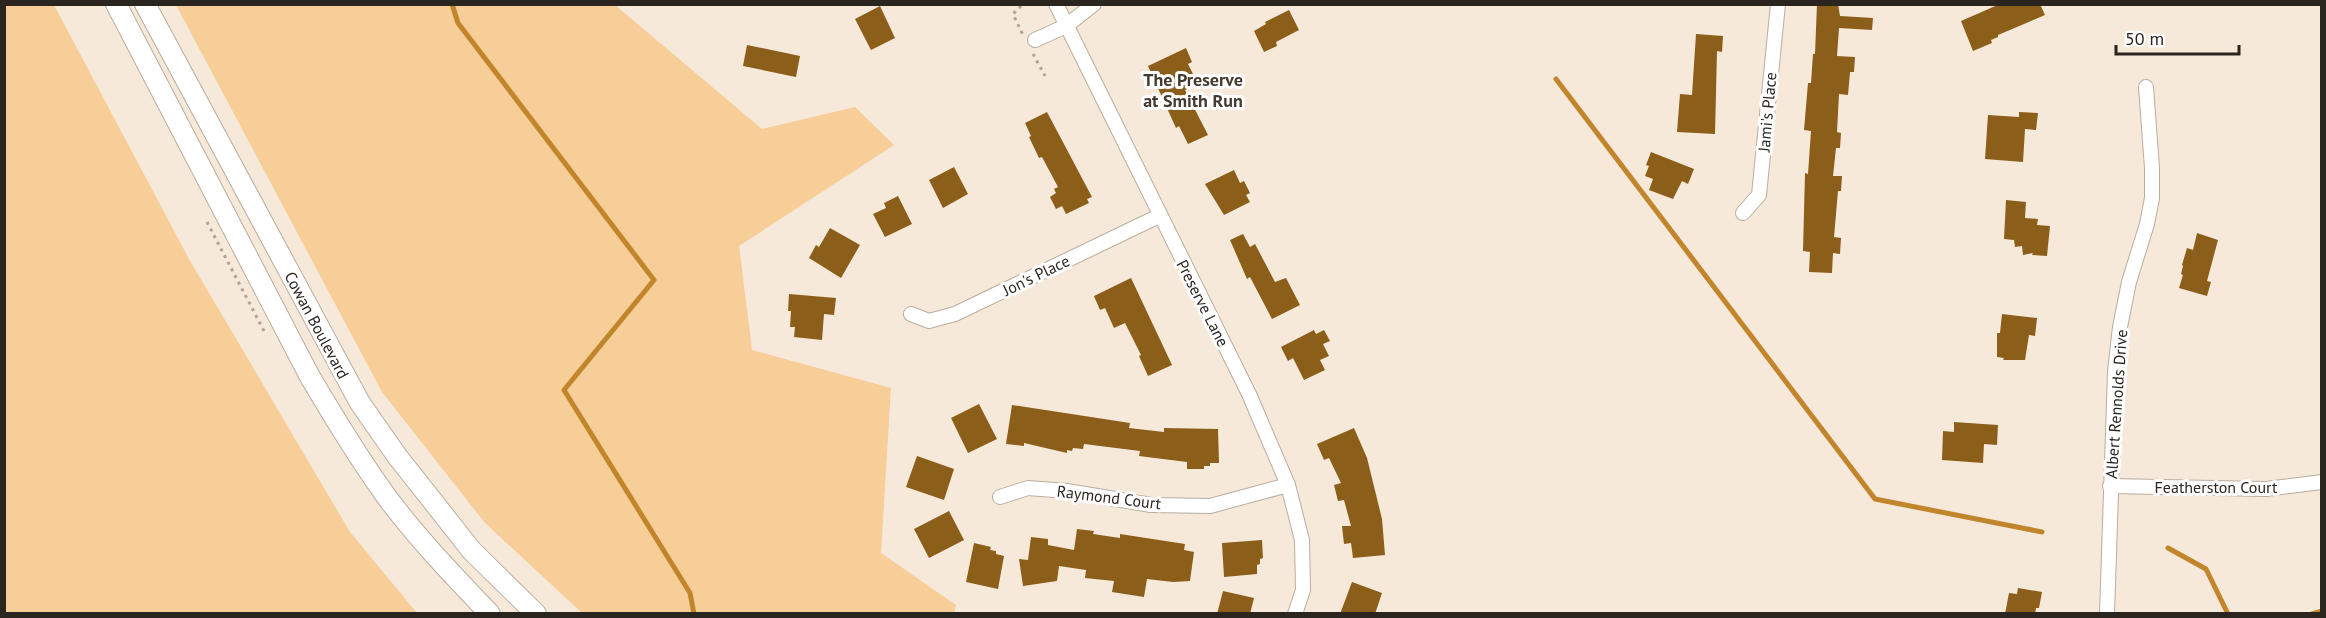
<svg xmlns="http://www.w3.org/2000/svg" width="2326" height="618" viewBox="0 0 2326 618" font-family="'PT Sans',sans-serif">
  <rect width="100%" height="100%" fill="#f6e9d9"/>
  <g fill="#f7cd98">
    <path d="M4,5H54L189,259L350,532L417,613H5Z"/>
    <path d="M176,5H615L762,129L855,107L894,145L739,246L752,350L891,388L881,553L956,605L954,613H582L485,523L382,392Z"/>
  </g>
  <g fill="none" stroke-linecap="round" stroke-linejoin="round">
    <g stroke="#c1852c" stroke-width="5">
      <path d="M452,4L458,23L654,280L564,390L690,593L694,614"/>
      <path d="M1556,79L1875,499L2042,532"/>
      <path d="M2168,548L2206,569L2228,614"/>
      <path d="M2312,614L2322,611"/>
    </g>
  </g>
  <g fill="#8b5e1a">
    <path d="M1817,4H1838L1840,16L1873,18L1872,30L1839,28L1837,56L1855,57L1854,72H1850L1848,95L1839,94L1837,132L1841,133L1840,148H1836L1833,176H1842L1841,191H1838L1834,237L1841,238L1840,254L1833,253L1832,273L1809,272L1810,252L1803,251L1805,173L1808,174L1811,131L1804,130L1808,83H1811L1813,54H1815Z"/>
    <path d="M2000,4H2040L2045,15L1998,35V37L1991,40L1992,43L1973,51L1961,21Z"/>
    <path d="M880,6L895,38L871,50L855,19Z"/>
    <path d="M1289,10L1299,30L1276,42L1277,46L1264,52L1254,31L1266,24L1265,22Z"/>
    <path d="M1696,34L1723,36L1722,52L1717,51L1715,134L1677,132L1680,94L1692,95Z"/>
    <path d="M747,45L800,56L796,77L743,66Z"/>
    <path d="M1186,48L1192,62L1188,64L1198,84L1185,90L1208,135L1188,144L1179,126L1176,128L1148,66Z"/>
    <path d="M1047,112L1092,197L1087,199L1089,203L1066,214L1062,206L1056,209L1050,197L1056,193L1054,189L1058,187L1042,157L1039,158L1029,137L1031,136L1025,123Z"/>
    <path d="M2019,112L2038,113L2036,130L2025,129L2023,162L1985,159L1988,115L2019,117Z"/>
    <path d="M1651,152L1694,169L1688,184L1682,181L1673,199L1649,190L1653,179L1645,176L1649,166L1646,165Z"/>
    <path d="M954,167L968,194L943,208L929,180Z"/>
    <path d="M1234,170L1240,183L1244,181L1250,193L1246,195L1250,202L1224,215L1205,184Z"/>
    <path d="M898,196L912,224L885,237L873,214L886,208L884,203Z"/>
    <path d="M2006,200L2026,202L2025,218L2038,219L2037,225L2050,226L2047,256L2032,255L2033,253L2023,255L2022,246L2015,247L2014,240L2004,239Z"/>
    <path d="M830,228L860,245L841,278L809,258L816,245L819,247Z"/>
    <path d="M2197,233L2218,240L2207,281L2211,282L2207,296L2179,288L2183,275L2181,274L2183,266L2182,265L2187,248L2193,250Z"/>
    <path d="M1243,234L1250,247L1255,244L1275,282L1286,278L1300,305L1272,319L1250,277L1247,279L1230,240Z"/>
    <path d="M1131,278L1172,365L1148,376L1139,356L1141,355L1125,323L1114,328L1105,308L1100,310L1094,296Z"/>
    <path d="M789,294L836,298L834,315L824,314L822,340L794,337L795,327H790L791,311H788Z"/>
    <path d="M2002,314L2037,318L2035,336L2029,335L2025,360H2003L2004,358L1997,357V333H2000Z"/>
    <path d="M1314,330L1316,334L1324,330L1330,341L1323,344L1329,356L1320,360L1325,370L1304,380L1293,358L1288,361L1281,347Z"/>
    <path d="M979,404L997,439L968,453L951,418Z"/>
    <path d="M1012,405L1130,423L1129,428L1164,432V428L1218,429L1219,463H1210V466H1204V469H1187V462L1139,456L1140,451L1084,444L1083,449L1073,448L1072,451L1067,450V453L1024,443V446L1006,444Z"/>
    <path d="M1954,422L1998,425L1997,445L1984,444L1983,463L1942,460L1943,431L1954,432Z"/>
    <path d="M1354,428L1367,458L1382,519L1385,555L1353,558L1351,543L1344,544L1342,526H1351L1344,500L1338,501L1334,485L1341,483L1329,458L1324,460L1317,444Z"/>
    <path d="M917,456L954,469L944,500L906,487Z"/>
    <path d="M949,511L964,540L929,558L914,529Z"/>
    <path d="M1077,529L1094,531L1093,534L1120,538V534L1185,544L1184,550L1194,552L1190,581L1173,582L1147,579L1144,597L1112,592L1114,581L1085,578L1086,570L1059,566L1057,581L1023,586L1019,559L1028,560L1031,537L1048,539V545L1074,550Z"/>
    <path d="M1262,540L1263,558L1260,559V564L1257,565V574L1224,577L1222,543Z"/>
    <path d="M974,543L991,547L990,550L996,551V554L1004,556L998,589L966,582Z"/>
    <path d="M1352,582L1382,593L1375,614H1340Z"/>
    <path d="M2018,588L2042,592L2039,608H2036L2035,614H2005L2009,593L2017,594Z"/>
    <path d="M1223,591L1254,598L1250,614H1217Z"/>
  </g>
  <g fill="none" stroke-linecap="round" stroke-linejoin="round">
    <g stroke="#b9ad9e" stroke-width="16">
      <g id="street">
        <path d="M1056,4L1249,394L1288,485L1302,540L1303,590L1295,614"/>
        <path d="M1035,40L1066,26L1094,4"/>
        <path d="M1743,213L1759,195L1778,4"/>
        <path d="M911,314L929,321L955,314L1159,216"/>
        <path d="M2110,486L2266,489L2322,482"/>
        <path d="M1000,497L1028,488L1067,491L1151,505L1210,506L1288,485"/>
        <path d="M2107,614L2115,372L2120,327L2129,282L2147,224L2152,198V168L2146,87"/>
      </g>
    </g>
    <g stroke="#b9ad9e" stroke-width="22">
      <g id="secondary">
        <path d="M116,4L309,375C333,416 358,457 386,496C417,538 454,576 490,614"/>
        <path d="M145,4L360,403L397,456L472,551L536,614"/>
      </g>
    </g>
    <g stroke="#aea497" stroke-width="3" stroke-dasharray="3 4.5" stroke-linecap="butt">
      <path d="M1021,6L1013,14L1023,35"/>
      <path d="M1033,54L1045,76"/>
      <path d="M207,222L264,331"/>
    </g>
    <use href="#street" stroke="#fff" stroke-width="14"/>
    <use href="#secondary" stroke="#fff" stroke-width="20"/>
  </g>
  <g text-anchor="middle" stroke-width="6" stroke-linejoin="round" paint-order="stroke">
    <g font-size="16" fill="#2a251f" stroke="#fff">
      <text transform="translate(1767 112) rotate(-85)" y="6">Jami's Place</text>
      <text transform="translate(1036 275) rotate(-26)" y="6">Jon's Place</text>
      <text transform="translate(1203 303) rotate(63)" y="6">Preserve Lane</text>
      <text transform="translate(317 325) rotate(62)" y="6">Cowan Boulevard</text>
      <text transform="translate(2116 404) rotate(-86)" y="6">Albert Rennolds Drive</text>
      <text x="2216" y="493">Featherston Court</text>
      <text transform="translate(1109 497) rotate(7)" y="6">Raymond Court</text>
    </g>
    <g font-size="18" font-weight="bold" fill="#443a2d" stroke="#fff">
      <text x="1193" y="86">The Preserve<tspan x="1193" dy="21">at Smith Run</tspan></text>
    </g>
  </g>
  <rect width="2326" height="618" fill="none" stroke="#2a251f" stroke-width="12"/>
  <path d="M2116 45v9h123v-9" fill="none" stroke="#2a251f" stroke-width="3"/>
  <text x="2125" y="45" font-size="18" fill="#2a251f" stroke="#ffffff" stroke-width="4.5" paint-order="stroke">50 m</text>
</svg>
